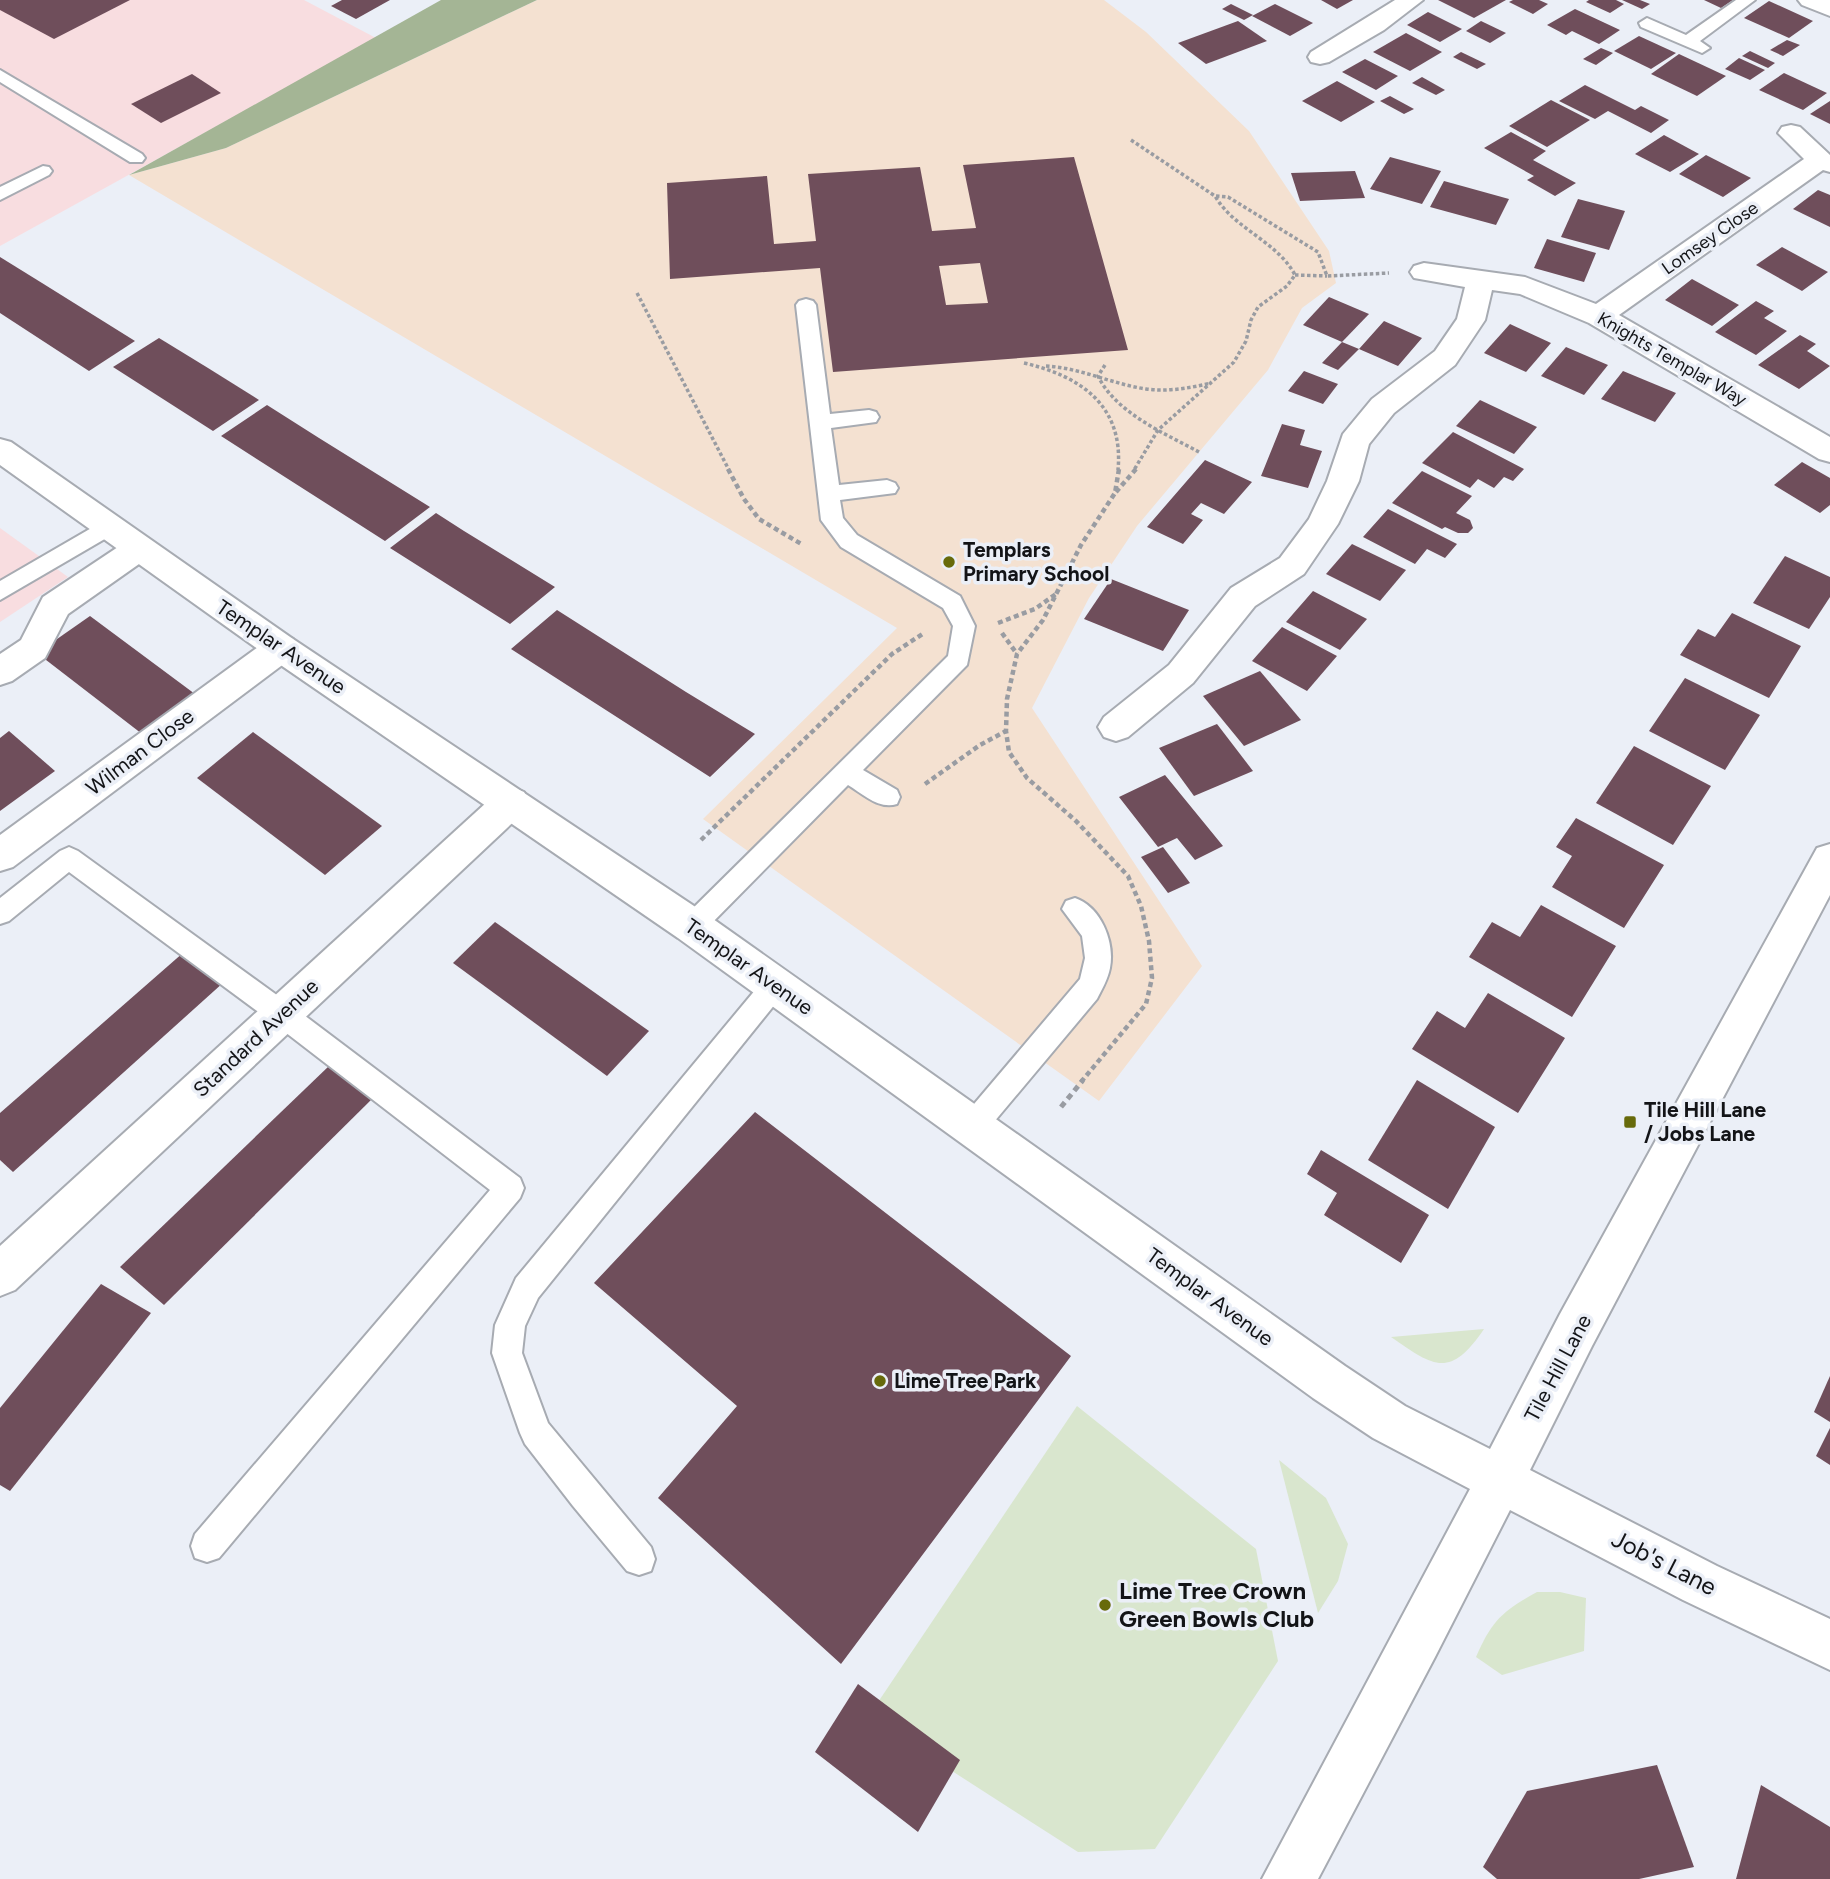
<svg xmlns="http://www.w3.org/2000/svg" width="1830" height="1879" viewBox="0 0 1830 1879" font-family="Figtree,sans-serif">
  <rect width="100%" height="100%" fill="#ebeff7"/>
  <g fill="#f8dde0">
    <path d="M0,0H304L376,38L0,246Z"/>
    <path d="M0,528L68,577L0,622Z"/>
  </g>
  <path fill="#f4e1d1" d="M537,0H1104L1146,32L1249,131L1329,251L1336,283L1302,308L1268,370L1137,526L1089,598L1032,708L1202,966L1099,1101L703,819L897,628L129,175L226,148Z"/>
  <g fill="#d9e6ce">
    <path d="M1484,1329C1450,1379 1434,1367 1391,1337Z"/>
    <path d="M1077,1406L1256,1549L1278,1661L1155,1849L1078,1852L868,1717Z"/>
    <path d="M1279,1460L1326,1498L1348,1544L1338,1581L1318,1613Z"/>
    <path d="M1537,1592H1560L1586,1598L1584,1651L1502,1675L1476,1657C1492,1620 1503,1611 1537,1592Z"/>
  </g>
  <path fill="#a4b595" d="M441,0H537L226,148L129,175Z"/>
  <g fill="#6f4e5b" fill-rule="evenodd">
    <path d="M0,0H130L54,39L0,10Z"/>
    <path d="M342,0H390L356,19L331,6Z"/>
    <path d="M1321,0H1353L1337,9Z"/>
    <path d="M1438,0H1506L1474,18Z"/>
    <path d="M1513,0H1539L1548,4L1533,14L1509,2Z"/>
    <path d="M1589,0H1616L1624,4L1610,13L1586,2Z"/>
    <path d="M1622,0H1640L1650,4L1642,9Z"/>
    <path d="M1704,0H1733L1721,8Z"/>
    <path d="M1769,1L1813,21L1789,38L1744,18Z"/>
    <path d="M1231,4L1253,15L1244,20L1222,9Z"/>
    <path d="M1275,4L1313,23L1290,36L1252,16Z"/>
    <path d="M1575,9L1620,30L1599,44L1572,31L1566,35L1547,25Z"/>
    <path d="M1428,12L1462,29L1440,42L1407,25Z"/>
    <path d="M1238,21L1267,41L1206,64L1178,43Z"/>
    <path d="M1481,21L1506,33L1490,43L1466,31Z"/>
    <path d="M1406,33L1442,52L1410,71L1373,52Z"/>
    <path d="M1639,36L1676,53L1651,69L1614,51Z"/>
    <path d="M1787,40L1800,45L1783,56L1770,50Z"/>
    <path d="M1601,48L1613,53L1596,65L1583,59Z"/>
    <path d="M1750,51L1775,63L1768,68L1742,56Z"/>
    <path d="M1461,52L1486,64L1477,69L1453,57Z"/>
    <path d="M1679,54L1726,76L1697,96L1651,74Z"/>
    <path d="M1739,58L1765,70L1750,80L1725,69Z"/>
    <path d="M1365,59L1398,76L1376,90L1342,72Z"/>
    <path d="M1784,73L1827,93L1803,110L1759,90Z"/>
    <path d="M192,74L221,93L161,123L131,104Z"/>
    <path d="M1422,77L1445,90L1436,95L1412,83Z"/>
    <path d="M1337,81L1375,102L1341,122L1302,101Z"/>
    <path d="M1585,85L1635,110L1641,106L1669,120L1651,133L1608,111L1595,119L1559,101Z"/>
    <path d="M1390,96L1414,109L1404,114L1380,101Z"/>
    <path d="M1551,100L1590,120L1547,147L1509,126Z"/>
    <path d="M1830,101V124L1810,114Z"/>
    <path d="M1511,132L1546,151L1533,160L1576,183L1555,196L1527,180L1534,176L1484,148Z"/>
    <path d="M1664,135L1699,154L1670,172L1635,154Z"/>
    <path d="M1706,155L1751,178L1723,197L1679,174Z"/>
    <path d="M1074,157L1128,350L833,372L820,268L670,279L667,183L767,176L774,244L816,241L808,174L920,167L932,231L976,228L963,165ZM980,263L988,303L946,305L939,266Z"/>
    <path d="M1390,157L1441,171L1422,204L1370,189Z"/>
    <path d="M1355,171L1365,198L1300,201L1291,173Z"/>
    <path d="M1444,181L1509,199L1496,225L1430,207Z"/>
    <path d="M1818,190L1830,195V227L1793,209Z"/>
    <path d="M1578,199L1625,211L1609,250L1561,237Z"/>
    <path d="M1547,239L1596,253L1584,282L1534,268Z"/>
    <path d="M1782,247L1828,272L1802,291L1756,265Z"/>
    <path d="M0,257L42,283L135,341L89,371L0,313Z"/>
    <path d="M1692,279L1739,305L1712,326L1665,300Z"/>
    <path d="M1329,297L1369,314L1342,342L1303,325Z"/>
    <path d="M1756,301L1774,311L1764,318L1787,331L1756,355L1715,332Z"/>
    <path d="M1384,321L1422,338L1398,366L1359,349L1338,370L1322,363L1342,342L1359,349Z"/>
    <path d="M1510,324L1551,343L1526,372L1484,353Z"/>
    <path d="M1800,335L1816,344L1807,351L1830,366L1799,389L1758,365Z"/>
    <path d="M159,338L208,368L259,400L213,431L113,367Z"/>
    <path d="M1566,347L1608,365L1584,395L1541,376Z"/>
    <path d="M1304,371L1338,384L1323,404L1288,391Z"/>
    <path d="M1623,371L1676,393L1655,422L1601,399Z"/>
    <path d="M1480,400L1537,427L1514,454L1456,426Z"/>
    <path d="M267,405L319,438L430,507L385,541L221,436Z"/>
    <path d="M1282,424L1305,430L1300,445L1322,451L1308,488L1261,476Z"/>
    <path d="M1453,432L1524,469L1513,481L1504,477L1494,488L1478,479L1470,488L1422,463Z"/>
    <path d="M1205,460L1252,482L1224,514L1201,503L1191,514L1203,520L1183,544L1147,527Z"/>
    <path d="M1802,462L1830,478V505L1820,513L1774,485Z"/>
    <path d="M1422,471L1472,496L1456,513L1470,520L1473,528L1468,533H1458L1445,527L1442,529L1392,503Z"/>
    <path d="M1388,509L1457,544L1445,558L1427,549L1415,564L1363,537Z"/>
    <path d="M436,513L464,531L555,587L510,624L390,548Z"/>
    <path d="M1352,544L1406,570L1380,601L1326,574Z"/>
    <path d="M1785,556L1830,577V597L1809,629L1753,603Z"/>
    <path d="M1111,579L1189,610L1163,651L1084,619Z"/>
    <path d="M1313,591L1367,619L1340,650L1286,622Z"/>
    <path d="M557,610L686,692L755,734L710,777L511,649Z"/>
    <path d="M1732,613L1801,646L1769,698L1680,655L1698,629L1715,637Z"/>
    <path d="M90,616L199,697L146,737L37,653Z"/>
    <path d="M1282,627L1337,656L1307,691L1252,661Z"/>
    <path d="M1260,671L1301,720L1244,746L1203,696Z"/>
    <path d="M1685,678L1760,715L1725,770L1649,731Z"/>
    <path d="M1217,724L1253,771L1194,796L1159,748Z"/>
    <path d="M9,731L55,771L0,811V738Z"/>
    <path d="M253,732L382,826L325,875L197,778Z"/>
    <path d="M1634,746L1711,786L1673,845L1596,803Z"/>
    <path d="M1165,775L1223,846L1195,860L1177,838L1158,847L1119,797Z"/>
    <path d="M1576,818L1664,865L1624,928L1552,887L1572,856L1556,847Z"/>
    <path d="M1163,847L1190,883L1168,893L1141,857Z"/>
    <path d="M1541,905L1616,946L1572,1017L1469,957L1492,922L1520,937Z"/>
    <path d="M495,922L649,1031L607,1076L453,963Z"/>
    <path d="M184,952L224,982L13,1172L0,1160V1113Z"/>
    <path d="M1488,993L1565,1038L1518,1113L1412,1049L1437,1011L1465,1028Z"/>
    <path d="M330,1065L373,1098L164,1305L120,1267Z"/>
    <path d="M1417,1080L1495,1127L1448,1209L1368,1160Z"/>
    <path d="M755,1112L1071,1356L841,1664L658,1498L737,1406L594,1283Z"/>
    <path d="M1321,1150L1429,1215L1401,1263L1324,1215L1337,1193L1307,1174Z"/>
    <path d="M101,1284L151,1313L10,1491L0,1485V1408Z"/>
    <path d="M1830,1376V1422L1814,1412Z"/>
    <path d="M1830,1428V1465L1816,1456Z"/>
    <path d="M858,1684L960,1760L918,1832L815,1752Z"/>
    <path d="M1657,1765L1694,1867L1639,1879H1497L1483,1867L1527,1791Z"/>
    <path d="M1761,1785L1830,1827V1879H1736Z"/>
  </g>
  <g fill="none" stroke-linecap="round" stroke-linejoin="round">
    <g stroke="#a7abb2" stroke-width="4">
      <g id="lane">
        <path d="M1736,0H1755L1700,41L1710,48L1702,53L1641,27L1639,23L1647,18L1686,35Z"/>
        <path d="M0,70L142,154L145,158L142,162H130L0,82Z"/>
        <path d="M43,166L49,167L52,171L49,175L0,200V187Z"/>
        <path d="M806,299L813,301L816,305L830,414L869,410L876,412L879,417L876,422L831,428L839,485L887,480L895,483L898,488L895,493L840,500L843,518L857,535L960,596L975,626L967,665L863,770L897,790L900,797L897,804C879,810 863,794 848,785L701,934L692,937L683,934L679,926L683,918L948,656L953,626L943,608L841,547L821,520L796,305L799,301Z"/>
        <path d="M107,519L115,521L118,527L115,533L0,600V581Z"/>
        <path d="M69,847L78,851L292,1006L520,1178L524,1188L520,1198L219,1558L207,1562L195,1558L191,1546L195,1534L490,1190L272,1022L69,872L9,921L0,924V898L60,851Z"/>
        <path d="M1075,898C1101,907 1115,942 1110,968C1108,979 1102,989 1097,999L983,1135L973,1139L963,1135L959,1126L963,1117L1080,979L1085,958L1082,936L1062,909L1066,901Z"/>
        <path d="M775,973L784,977L788,985L784,993L538,1298L525,1326L522,1353L548,1423L651,1547L655,1559L651,1571L639,1575L627,1571L573,1506L525,1444L520,1433L492,1353L495,1325L516,1278L766,977Z"/>
      </g>
    </g>
    <g stroke="#a7abb2" stroke-width="4">
      <g id="street">
        <path d="M1395,0H1423L1384,30L1329,62L1320,64L1311,62L1308,57L1311,52Z"/>
        <path d="M1798,0H1830V16L1802,5Z"/>
        <path d="M1791,125L1800,127L1830,155V172L1823,170L1619,315L1830,437V462L1819,459L1589,323L1520,294L1492,290L1485,320L1455,365L1394,413L1369,444L1359,481L1338,524L1304,574L1255,606L1193,683L1128,737L1116,741L1104,737L1098,727L1104,717L1169,665L1231,588L1280,558L1309,519L1327,481L1343,434L1372,399L1435,351L1457,319L1465,287L1414,278L1410,272L1414,266L1424,263L1525,277L1596,304L1804,159L1778,133L1782,127Z"/>
        <path d="M138,537L149,541L154,549L149,557L68,614L45,658L12,681L0,685V654L21,640L43,597L127,541Z"/>
        <path d="M281,635L293,639L298,648L293,657L13,867L0,871V835L269,639Z"/>
        <path d="M511,787L524,792L529,802L524,812L15,1290L0,1296V1246L498,792Z"/>
      </g>
    </g>
    <g stroke="#a7abb2" stroke-width="4">
      <path id="secondary" d="M0,439L11,442L293,639L706,914L1345,1366L1405,1406L1490,1449L1560,1314L1817,848L1830,844V895L1592,1346L1530,1470L1717,1566L1830,1619V1670L1683,1600L1510,1510L1435,1657L1318,1879H1262L1470,1489L1373,1438L1313,1398L678,938L269,657L0,465Z"/>
    </g>
    <g stroke="#999ca2" stroke-width="3.5" stroke-dasharray="3.5 2.5" stroke-linecap="butt">
      <path d="M1131,140L1215,196C1234,229 1277,241 1295,275L1287,286L1258,307L1251,320L1246,341L1234,362L1158,430L1134,470"/>
      <path d="M1216,196L1228,197L1318,252L1327,276L1389,273"/>
      <path d="M1295,275L1327,276"/>
      <path d="M637,293L729,470"/>
      <path d="M1024,363C1081,376 1124,406 1118,470"/>
      <path d="M1105,365L1098,376C1116,413 1164,433 1199,452"/>
      <path d="M1046,366C1081,368 1112,384 1146,389C1168,392 1190,388 1211,383"/>
    </g>
    <g stroke="#999ca2" stroke-width="4.5" stroke-dasharray="5 3.5" stroke-linecap="butt">
      <path d="M728,469L744,499L759,519L803,545"/>
      <path d="M1116,492L1136,469"/>
      <path d="M998,623L1035,609L1056,594"/>
      <path d="M1002,633L1017,654"/>
      <path d="M925,784L980,745L1006,731"/>
      <path d="M701,840L892,654L924,633"/>
      <path d="M1081,1082L1146,1004L1152,978L1149,941L1141,906L1128,876L1076,821L1027,778L1009,752L1006,731L1007,699L1017,654L1043,620L1081,545L1115,493L1119,469"/>
    </g>
    <path stroke="#999ca2" stroke-width="5" stroke-dasharray="6 4.5" stroke-linecap="butt" d="M1061,1107L1083,1080"/>
    <use href="#lane" fill="#fff" fill-rule="evenodd"/>
    <use href="#street" fill="#fff" fill-rule="evenodd"/>
    <use href="#secondary" fill="#fff" fill-rule="evenodd"/>
  </g>
  <g fill="#676a0b" stroke="#ebeff7" stroke-width="2.5">
    <circle cx="949" cy="562" r="7"/>
    <rect x="1623" y="1115" width="14" height="14" rx="3.5"/>
    <circle cx="880" cy="1381" r="7"/>
    <circle cx="1105" cy="1605" r="7"/>
  </g>
  <g text-anchor="middle" stroke-width="7" stroke-linejoin="round" paint-order="stroke">
    <g font-size="18" fill="#131417" stroke="#ebeff7">
      <text transform="translate(1710 238) rotate(-35)" y="6">Lomsey Close</text>
      <text transform="translate(1672 359) rotate(30)" y="6">Knights Templar Way</text>
    </g>
    <g font-size="21" font-weight="bold" fill="#131417" stroke="#ebeff7" text-anchor="start">
      <text x="963" y="557">Templars<tspan x="963" dy="24">Primary School</tspan></text>
      <text x="1644" y="1117">Tile Hill Lane<tspan x="1644" dy="24">/ Jobs Lane</tspan></text>
      <text x="894" y="1388">Lime Tree Park</text>
    </g>
    <g font-size="21" fill="#131417" stroke="#ebeff7">
      <text transform="translate(281 647) rotate(34)" y="7">Templar Avenue</text>
      <text transform="translate(140 752) rotate(-37)" y="7">Wilman Close</text>
      <text transform="translate(749 967) rotate(35)" y="7">Templar Avenue</text>
      <text transform="translate(256 1038) rotate(-43)" y="7">Standard Avenue</text>
      <text transform="translate(1210 1297) rotate(36)" y="7">Templar Avenue</text>
      <text transform="translate(1558 1368) rotate(-62)" y="7">Tile Hill Lane</text>
    </g>
    <g font-size="24" fill="#131417" stroke="#ebeff7">
      <text transform="translate(1664 1563) rotate(27)" y="8">Job's Lane</text>
    </g>
    <g font-size="24" font-weight="bold" fill="#131417" stroke="#ebeff7" text-anchor="start">
      <text x="1119" y="1599">Lime Tree Crown<tspan x="1119" dy="28">Green Bowls Club</tspan></text>
    </g>
  </g>
</svg>
